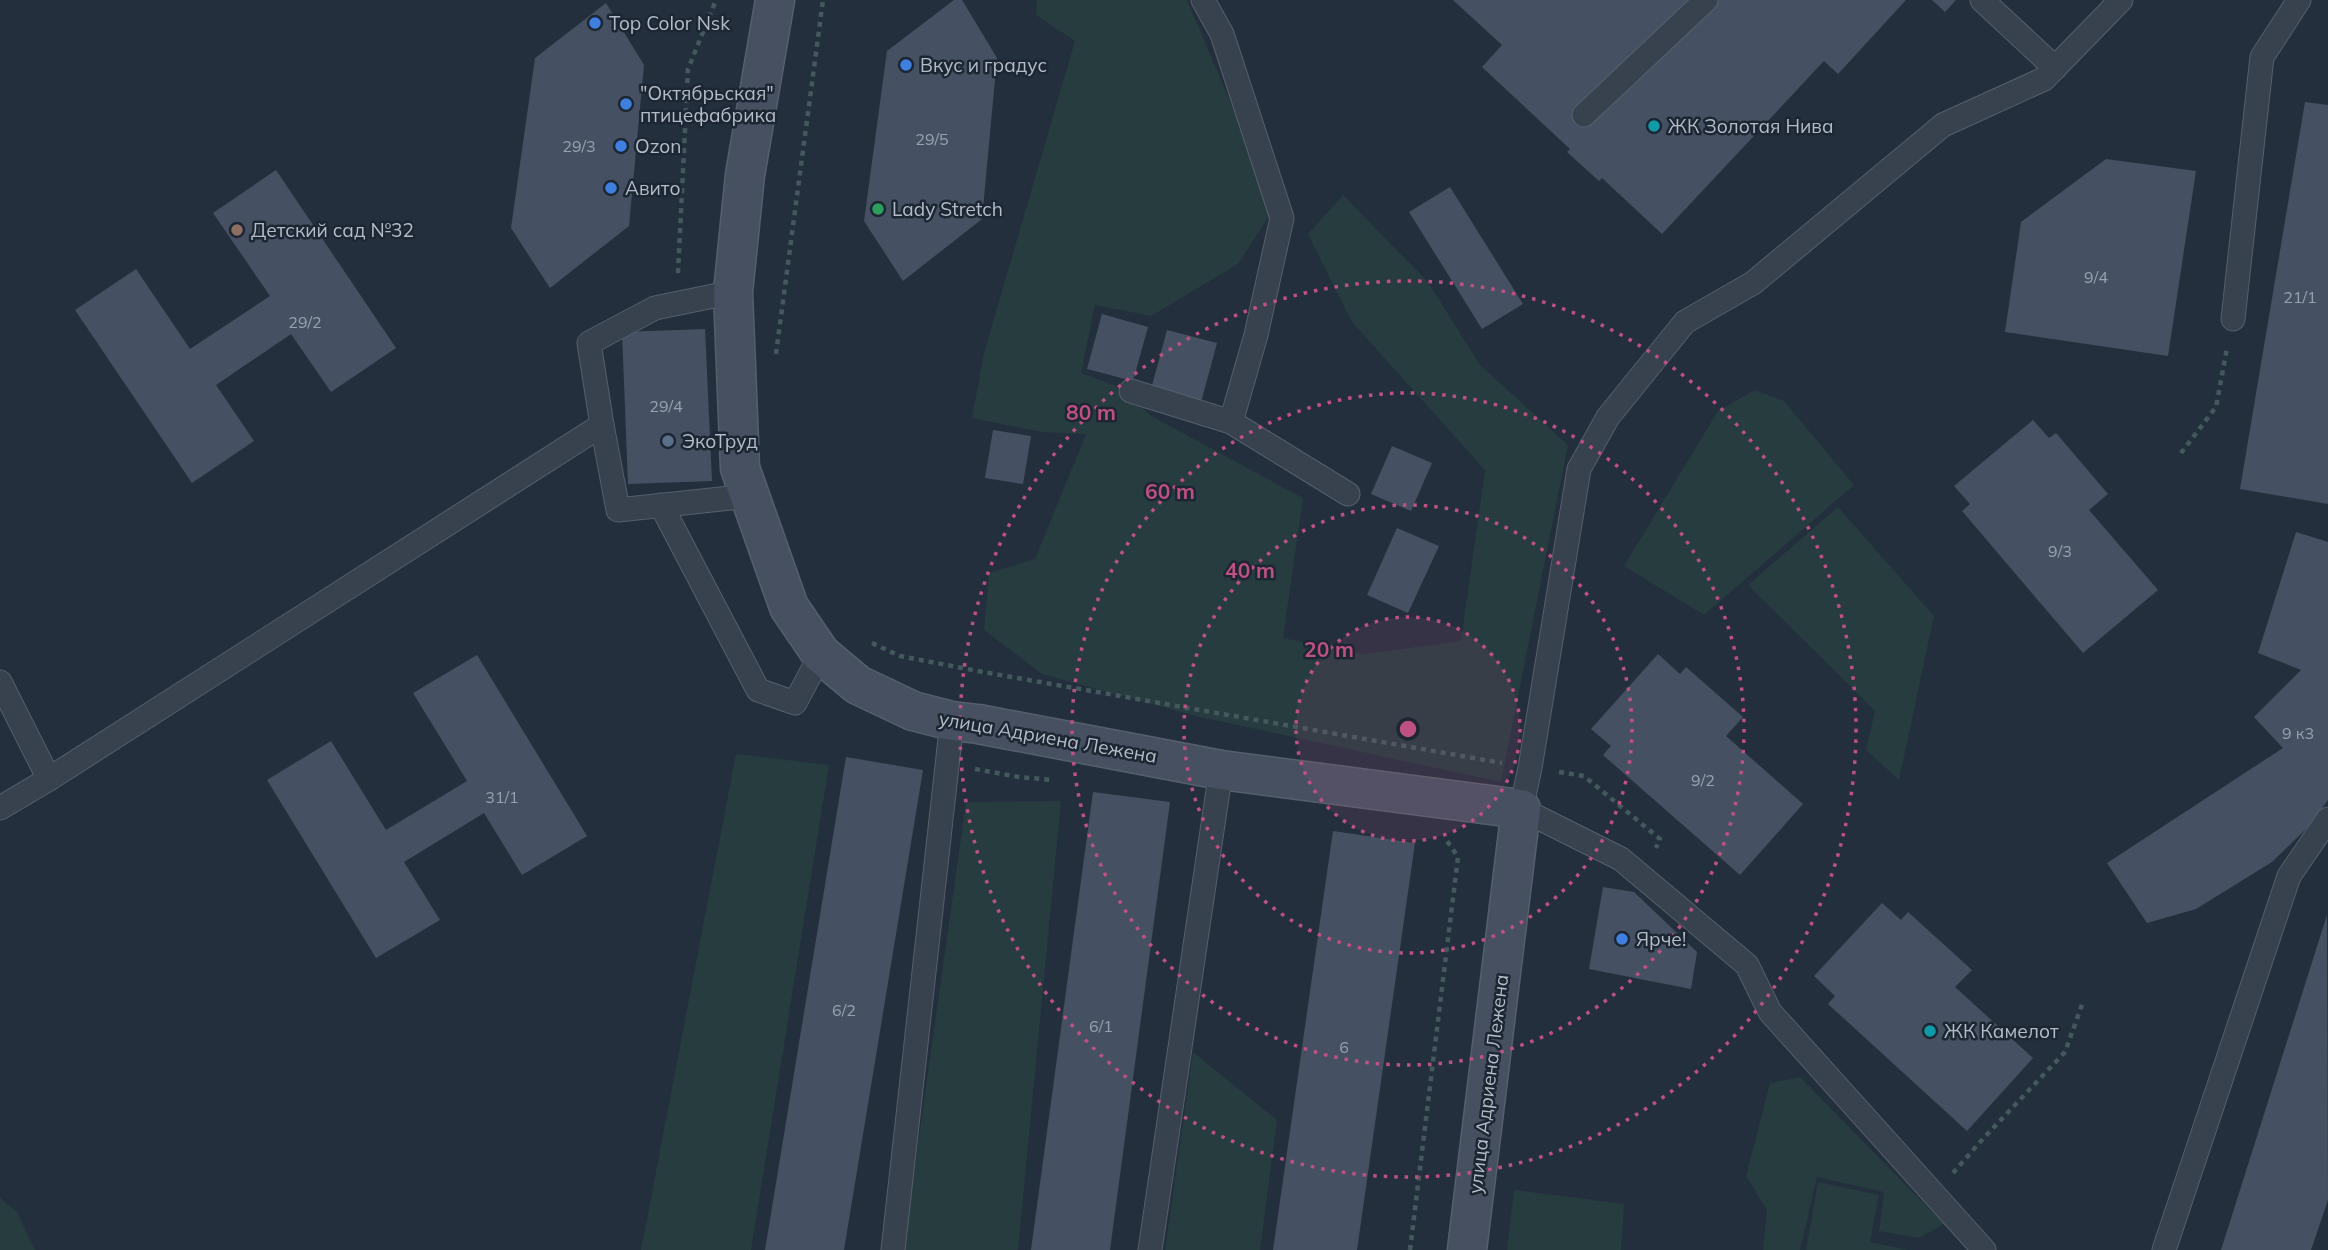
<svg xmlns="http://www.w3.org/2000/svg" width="2328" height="1250" viewBox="0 0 2328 1250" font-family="Mulish,sans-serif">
  <rect width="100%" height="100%" fill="#242f3e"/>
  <g fill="#263c3f">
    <path d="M1037,0H1187L1275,207L1238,264L1151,316L1095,305L1081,373L1114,385L1153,417L1303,498L1283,638L1364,654L1461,641L1485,470L1352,322L1308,234L1343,195L1428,282L1480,365L1568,445L1501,782L1200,717L1042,674L984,630L989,573L1035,559L1086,434L1042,432L972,418L984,353L1075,41L1036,15Z"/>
    <path d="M1755,390L1784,401L1854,485L1704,615L1624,566L1718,411Z"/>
    <path d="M1838,507L1934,616L1899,780L1866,750L1875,711L1748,585Z"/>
    <path d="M736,754L829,765L751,1250H641Z"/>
    <path d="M1061,801L1018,1250H903L966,802Z"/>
    <path d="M1193,1052L1277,1120L1260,1250H1165Z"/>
    <path d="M1800,1077L1944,1224L1919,1238L1879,1231L1884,1192L1817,1177L1800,1250H1763L1767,1210L1746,1176L1770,1083Z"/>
    <path d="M1818,1182L1879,1195L1870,1242L1908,1250H1806Z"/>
    <path d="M1514,1190L1624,1204L1621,1250H1507Z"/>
    <path d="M0,1198L17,1212L35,1250H0Z"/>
  </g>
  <g fill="#455162">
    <path d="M954,0H962L997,58L982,219L903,281L864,221L887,51Z"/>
    <path d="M1453,0H1906L1838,74L1824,61L1662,234L1602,178L1599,181L1567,152L1570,149L1482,67L1502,45Z"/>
    <path d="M1932,0H1956L1945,12Z"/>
    <path d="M606,3L644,65L629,226L550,288L511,228L535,58Z"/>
    <path d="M2305,102L2328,105V504L2240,489Z"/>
    <path d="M2106,159L2196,171L2168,356L2005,332L2021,222Z"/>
    <path d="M276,170L396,348L331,392L291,334L216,385L254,441L192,483L75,310L136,269L190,349L270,296L213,213Z"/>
    <path d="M1450,187L1523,304L1482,329L1409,212Z"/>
    <path d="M1102,314L1148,327L1133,381L1087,369Z"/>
    <path d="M705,329L712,481L628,484L622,332Z"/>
    <path d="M1167,330L1217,343L1200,406L1150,393Z"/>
    <path d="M2033,420L2049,438L2056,433L2108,494L2089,510L2158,590L2083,653L1962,511L1970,504L1954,486Z"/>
    <path d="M993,430L1031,436L1023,484L985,478Z"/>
    <path d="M1392,446L1432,463L1411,511L1371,494Z"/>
    <path d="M1397,528L1439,546L1408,613L1367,595Z"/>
    <path d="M2296,532L2328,542V800L2309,826L2272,862L2196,909L2147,923L2107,863L2283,748L2254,717L2301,670L2258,653Z"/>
    <path d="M1658,654L1680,674L1686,667L1743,717L1726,736L1803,804L1740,875L1603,755L1611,746L1591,729Z"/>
    <path d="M477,655L587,836L522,875L484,813L404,862L440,920L376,958L267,780L331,741L386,830L467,781L413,693Z"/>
    <path d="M846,757L923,770L844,1250H765Z"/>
    <path d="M1093,792L1170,802L1110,1250H1031Z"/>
    <path d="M1333,831L1415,843L1357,1250H1273Z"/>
    <path d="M1603,887L1634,892L1697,952L1691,989L1589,969Z"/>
    <path d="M1882,903L1901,920L1908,912L1972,970L1955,987L2033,1058L1967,1131L1828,1004L1835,996L1814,976Z"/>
    <path d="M2327,915L2328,1200L2311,1250H2221Z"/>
  </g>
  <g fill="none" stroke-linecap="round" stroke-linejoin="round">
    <g stroke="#565f6c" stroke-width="25">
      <g id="lane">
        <path d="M1203,0L1222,34L1282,218L1256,335L1231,422"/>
        <path d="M1982,0L2055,68"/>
        <path d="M1584,115L1706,0"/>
        <path d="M2233,319L2262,57L2299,0"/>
        <path d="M1131,391L1231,422L1348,494"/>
        <path d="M602,425L618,510L749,496"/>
        <path d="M661,505L758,690L795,703L821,654"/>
        <path d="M0,682L49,779"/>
        <path d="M0,808L49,779L602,425L589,343L655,308L733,292"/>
        <path d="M893,1250L952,721"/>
        <path d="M1150,1250L1221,770"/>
        <path d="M1984,1250L1770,1012L1747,965L1621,859L1521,809L1530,768L1579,469L1608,417L1685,322L1753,283L1943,125L2044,79L2121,0"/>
        <path d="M2164,1250L2289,876L2328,819"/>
      </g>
    </g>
    <g stroke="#565f6c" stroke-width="41">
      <path id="secondary" d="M775,0L745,175L733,292L740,468L789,607L821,654L858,685L913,711L952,721L978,724L1221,770L1521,809L1467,1250"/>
    </g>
    <g stroke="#44595c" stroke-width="4.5" stroke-dasharray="5 5" stroke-linecap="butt">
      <path d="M678,273L688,69L716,0"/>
      <path d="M776,354L823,0"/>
      <path d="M2181,453L2216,407L2227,348"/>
      <path d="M872,643L900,656L983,672L1502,763"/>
      <path d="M975,769L1019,777L1053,780"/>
      <path d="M1559,772L1584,776L1660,839L1656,848"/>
      <path d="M1953,1173L1980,1142L2065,1052L2083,1002"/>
      <path d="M1410,1250L1458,857L1445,838"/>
    </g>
    <use href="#lane" stroke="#38414e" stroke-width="23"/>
    <use href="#secondary" stroke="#465061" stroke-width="38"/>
  </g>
  <circle cx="1408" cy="729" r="112" fill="#bd5182" fill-opacity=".12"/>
  <g fill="none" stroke="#bd5182" stroke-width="3.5" stroke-dasharray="3.5 7">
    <circle cx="1408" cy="729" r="112"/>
    <circle cx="1408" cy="729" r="224"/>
    <circle cx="1408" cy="729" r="336"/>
    <circle cx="1408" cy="729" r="448"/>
  </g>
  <g fill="#3f7fe0" stroke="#1d2633" stroke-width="2.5">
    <circle cx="595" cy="23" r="7"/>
    <circle cx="906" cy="65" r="7"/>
    <circle cx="626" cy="104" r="7"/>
    <circle cx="621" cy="146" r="7"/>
    <circle cx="611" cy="188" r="7"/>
    <circle cx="1622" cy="939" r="7"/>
  </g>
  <g fill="#0f9aa8" stroke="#1d2633" stroke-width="2.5">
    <circle cx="1654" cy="126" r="7"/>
    <circle cx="1930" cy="1031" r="7"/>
  </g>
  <circle fill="#2e9e5b" stroke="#1d2633" stroke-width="2.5" cx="878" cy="209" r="7"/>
  <circle fill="#8d6e63" stroke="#1d2633" stroke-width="2.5" cx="237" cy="230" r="7"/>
  <circle fill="#5c6f8a" stroke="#1d2633" stroke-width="2.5" cx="668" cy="441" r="7"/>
  <g text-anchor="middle" stroke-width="5" stroke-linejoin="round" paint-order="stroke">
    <g font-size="16" fill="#98a1af">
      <text x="932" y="145">29/5</text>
      <text x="579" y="152">29/3</text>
      <text x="2096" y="283">9/4</text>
      <text x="2300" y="303">21/1</text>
      <text x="305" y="328">29/2</text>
      <text x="666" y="412">29/4</text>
      <text x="2060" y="557">9/3</text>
      <text x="2298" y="739">9 к3</text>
      <text x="1703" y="786">9/2</text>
      <text x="502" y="803">31/1</text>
      <text x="844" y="1016">6/2</text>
      <text x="1101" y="1032">6/1</text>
      <text x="1344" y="1053">6</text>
    </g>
    <g font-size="19" fill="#b4bcc9" stroke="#1d2633" text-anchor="start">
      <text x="609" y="30">Top Color Nsk</text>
      <text x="920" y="72">Вкус и градус</text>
      <text x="640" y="100">"Октябрьская"<tspan x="640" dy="22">птицефабрика</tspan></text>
      <text x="1668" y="133">ЖК Золотая Нива</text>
      <text x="635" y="153">Ozon</text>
      <text x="625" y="195">Авито</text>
      <text x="892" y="216">Lady Stretch</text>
      <text x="251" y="237">Детский сад №32</text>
      <text x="682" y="448">ЭкоТруд</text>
      <text x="1636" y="946">Ярче!</text>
      <text x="1944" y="1038">ЖК Камелот</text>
    </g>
    <g font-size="19" fill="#b4bcc9" stroke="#1d2633">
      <text transform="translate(1048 737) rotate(10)" y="7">улица Адриена Лежена</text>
      <text transform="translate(1488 1084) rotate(-83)" y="7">улица Адриена Лежена</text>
    </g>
  </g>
  <circle cx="1408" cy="729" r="10" fill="#bd5182" stroke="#1d2633" stroke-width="3.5"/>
  <g font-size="21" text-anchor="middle" font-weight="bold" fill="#bd5182" stroke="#1d2633" stroke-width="5" stroke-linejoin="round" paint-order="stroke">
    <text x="1091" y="420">80 m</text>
    <text x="1170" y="499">60 m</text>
    <text x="1250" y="578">40 m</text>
    <text x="1329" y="657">20 m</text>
  </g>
</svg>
